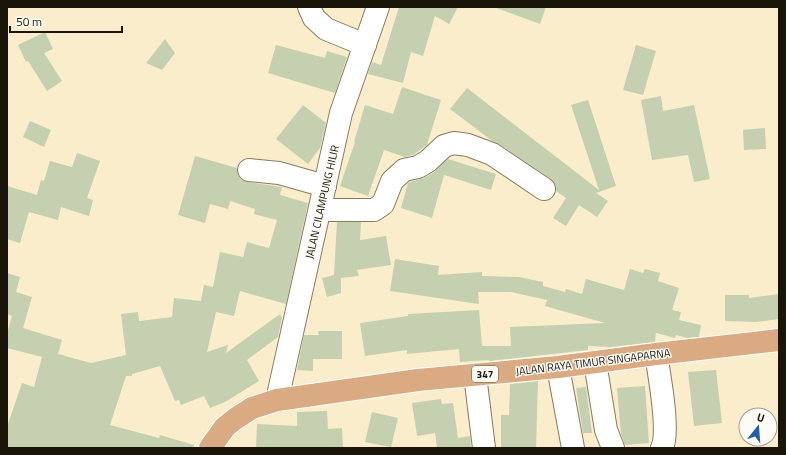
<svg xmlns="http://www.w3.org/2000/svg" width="786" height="455" viewBox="0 0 786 455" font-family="'Titillium Web',sans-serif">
  <rect width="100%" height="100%" fill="#faedcc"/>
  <g fill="#c4d0b0">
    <path d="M399,7H458L449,24L435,16L423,56L411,52L403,83L368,74L372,62L381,65Z"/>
    <path d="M497,7H546L540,24L496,8Z"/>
    <path d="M45,32L53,49L44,53L62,81L47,91L28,61L26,62L18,45Z"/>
    <path d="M165,39L175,53L162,70L146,63Z"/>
    <path d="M276,45L325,58L327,51L347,57L335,93L268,73Z"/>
    <path d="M636,45L656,51L643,95L623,90Z"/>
    <path d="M402,87L441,100L427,145L413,155L405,157L384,150L368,196L340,186L355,142H354L365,105L393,114Z"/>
    <path d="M467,88L599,190L571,105L588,100L616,186L596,193L608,201L597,217L579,205L566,226L553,218L566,198L556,191L555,184L551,179L499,144L491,140L450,109Z"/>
    <path d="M661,96L663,111L694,105L710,179L694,182L688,155L652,160L641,100Z"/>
    <path d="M303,105L326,123L320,148L308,164L276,139Z"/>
    <path d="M30,121L51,130L44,147L23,137Z"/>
    <path d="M765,128L766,149L744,150L743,130Z"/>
    <path d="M77,153L100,161L87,198L93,200L89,216L61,207L58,220L29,212L20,243L7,239V186L37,195L41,180L44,181L50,161L72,167Z"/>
    <path d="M195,156L237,168L238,175L241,180L247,182L282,187L280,195L308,203L286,304L240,291L234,316L216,312L207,352L228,345L226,353L280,314L282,318L278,337L247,360L259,381L225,402L210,408L204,396L181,405L179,400L175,401L160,366L132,374V376H126L110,425L159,438L160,435L194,445L193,448H7V427L22,383L34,387L42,357L7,348V334L12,316L7,314V273L20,277L16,292L32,297L23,328L62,340L58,354L91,363L126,355L121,314L138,312L139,321L172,317L174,298L201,301L204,285L213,287L220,252L243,257L247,242L269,248L277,220L254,214L255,209L230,201L228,209L210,204L205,223L178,215Z"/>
    <path d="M448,159L496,174L491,190L444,175L432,218L401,208L408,183L410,182L424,178L434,172Z"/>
    <path d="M337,222H361L360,240L386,236L391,265L357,270L359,276L341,278V293L327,297L322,278L334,275Z"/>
    <path d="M395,259L439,266L438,275L482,272V276L519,277L543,282V286L565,292L566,289L582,294L586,279L624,290L630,269L643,273L645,269L660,273L658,281L679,288L672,310L681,312L679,320L701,325L699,337L687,338L676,335L675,338L656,333L655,342L611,347L588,346V350L489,361V360L460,362L459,349L407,354V350L365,356L360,323L408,316V314L479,310L482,346H511L510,327L605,323L545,306L547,300L511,292H478L479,304L390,291Z"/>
    <path d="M779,294V319L756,322L725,321V295H749V298Z"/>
    <path d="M318,331H342V359H313V371L297,370L304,335H319Z"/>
    <path d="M716,370L722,423L694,426L688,372Z"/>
    <path d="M538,381L536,448H501V415H509L510,384Z"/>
    <path d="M645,386L649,443L625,445L621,434L617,388Z"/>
    <path d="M586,387L592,433H583L576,388Z"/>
    <path d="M441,399L442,404L453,403L458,438L470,436L471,448H437L435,433L417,436L412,403Z"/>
    <path d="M327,411L328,429L342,428L343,448H256L257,424L297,426V412Z"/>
    <path d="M372,412L398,418L391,447L365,442Z"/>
  </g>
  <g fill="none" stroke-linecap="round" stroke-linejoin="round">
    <g stroke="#867b5d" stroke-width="24">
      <g id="minor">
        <path d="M309,7L314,18L326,29L365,45"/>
        <path d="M249,170L279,173L325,186"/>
        <path d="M320,210H374L383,204L392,181L404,170L418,167L428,161L444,146L454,143L468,145L492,154L544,189"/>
        <path d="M656,354C659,374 670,431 662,448"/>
        <path d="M595,362L606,430L613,448"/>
        <path d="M558,367L573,448"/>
        <path d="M475,375L484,448"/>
        <path d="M277,400L341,113L378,7"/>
      </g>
    </g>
    <g stroke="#fff" stroke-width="24">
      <path id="major" d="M210,448L225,427L235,419L252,408L277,400L418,380L558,367L656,354L779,340"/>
    </g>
    <use href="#minor" stroke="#fff" stroke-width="22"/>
    <use href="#major" stroke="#daab83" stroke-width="22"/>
  </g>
  <g text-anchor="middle" stroke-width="3" stroke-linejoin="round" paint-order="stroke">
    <rect fill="#fdfbf4" stroke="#5d5a50" stroke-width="1" x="472" y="366" width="26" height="16" rx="3"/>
    <g font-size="10" font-weight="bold" fill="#191509">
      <text x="485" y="378">347</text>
    </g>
    <g font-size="11" fill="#191509" stroke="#fdfbf4">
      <text transform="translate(322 202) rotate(-77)" y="4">JALAN CILAMPUNG HILIR</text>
      <text transform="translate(593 362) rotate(-7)" y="4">JALAN RAYA TIMUR SINGAPARNA</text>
    </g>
  </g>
  <rect width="786" height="455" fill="none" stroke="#191509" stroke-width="16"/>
  <g transform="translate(758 427) rotate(17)"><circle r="19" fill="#fdfbf4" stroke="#a29f96"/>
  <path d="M0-3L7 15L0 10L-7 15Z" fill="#225eb0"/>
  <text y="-6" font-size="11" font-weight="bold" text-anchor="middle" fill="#191509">U</text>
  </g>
  <path d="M10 26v6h112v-6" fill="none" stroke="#191509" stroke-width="2"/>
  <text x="16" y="26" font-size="12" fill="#191509" stroke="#fdfbf4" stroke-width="3" paint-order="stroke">50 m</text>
</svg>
